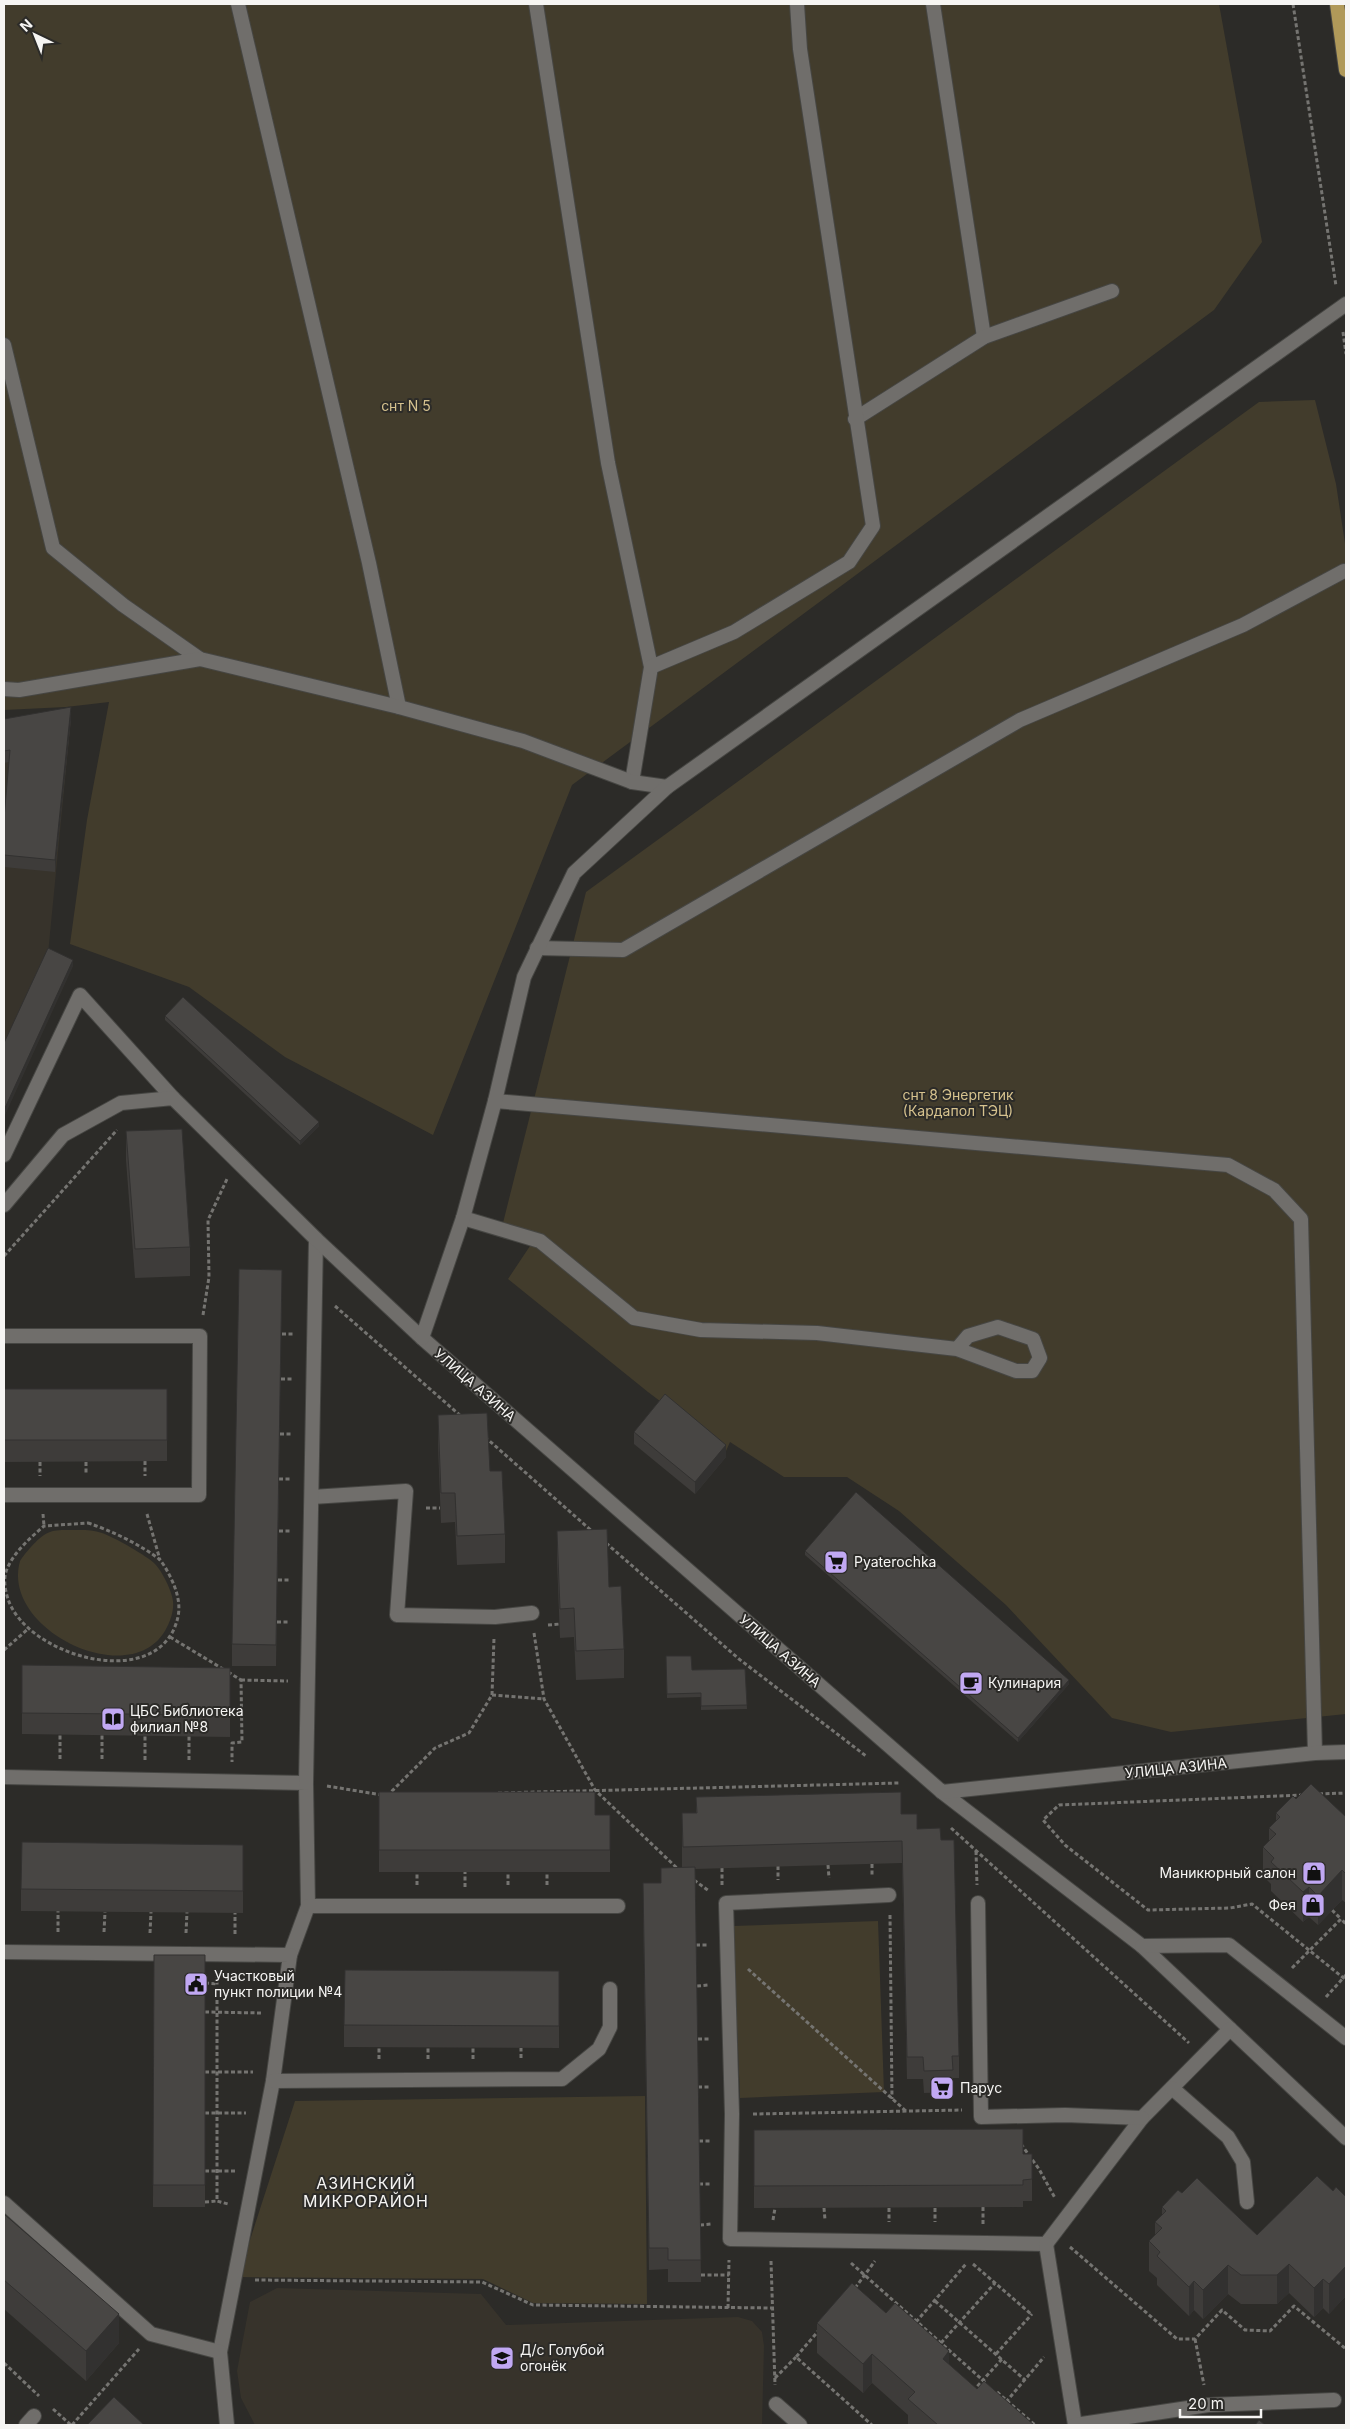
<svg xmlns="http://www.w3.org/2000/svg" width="1350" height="2429" viewBox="0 0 1350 2429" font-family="Inter,sans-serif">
  <rect width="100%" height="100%" fill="#2c2b28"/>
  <g fill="#37332b">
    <path d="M71,719L48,954L73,966L4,1117V731Z"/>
    <path d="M277,2288L481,2294L506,2325L738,2317L752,2321L762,2332L764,2346L762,2425H255L241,2398L237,2371L250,2302Z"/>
  </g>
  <g fill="#423c2c">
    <path d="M4,4H1219L1262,242L1214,310L572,785L433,1135L285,1057L189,987L70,944L87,820L109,702L66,707L4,710Z"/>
    <path d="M1315,400L1336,484L1346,550V1714L1171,1732L1112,1718L1006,1605L899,1511L847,1477H784L730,1442L726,1451L648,1392L508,1279L530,1246L500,1235L586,892L1259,402Z"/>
    <path d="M69,1530C80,1530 91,1529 102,1533C112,1536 149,1557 155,1564C162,1571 172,1591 173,1601C174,1609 171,1620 167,1627C135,1694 0,1631 20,1561C26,1552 40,1535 50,1532C55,1530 63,1530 69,1530Z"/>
    <path d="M878,1921L884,2092L740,2098L733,1926Z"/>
    <path d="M645,2096L647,2304L533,2303L483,2279L238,2277L295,2101Z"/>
  </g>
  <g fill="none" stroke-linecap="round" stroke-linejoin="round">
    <g stroke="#464643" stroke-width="16">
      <g id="service">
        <path d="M238,4L369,563L399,707"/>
        <path d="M536,4L608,463L651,667L632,782"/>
        <path d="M933,4L984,337"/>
        <path d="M4,345L53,548L123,605L200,659L399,707L523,741L632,782L667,787"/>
        <path d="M855,419L984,337L1112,291"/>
        <path d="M651,667L734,632L849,562L873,526L800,49L797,4"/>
        <path d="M4,689L19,690L200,659"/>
        <path d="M537,948L623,950L1020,720L1243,625L1344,571"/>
        <path d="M495,1101L1228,1165L1274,1190L1301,1219L1315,1753"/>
        <path d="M4,1155L80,995L173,1098"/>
        <path d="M463,1218L540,1241L634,1318L701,1330L817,1333L957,1349L1016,1371H1032L1040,1358L1033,1339L998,1327L968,1336L957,1349"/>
        <path d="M4,1336H200L199,1495H4"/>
        <path d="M312,1497L406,1491L397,1615L495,1617L532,1613"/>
        <path d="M4,1777L306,1783L308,1906L290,1955"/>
        <path d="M306,1783L316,1239"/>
        <path d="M942,1792L1142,1946L1346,2138"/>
        <path d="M889,1895L726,1903L732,2114L730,2239L1046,2244L1142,2118L1230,2029"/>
        <path d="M978,1903L981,2117L1065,2115L1142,2118"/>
        <path d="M308,1906H618"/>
        <path d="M1142,1946L1229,1945L1346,2038"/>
        <path d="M4,1952L290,1955L273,2081L220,2352L227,2425"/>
        <path d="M273,2081L562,2079L599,2049L610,2027V1989"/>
        <path d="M1172,2088L1228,2137L1243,2162L1247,2202"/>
        <path d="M4,2203L151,2334L220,2352"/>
        <path d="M1046,2244L1075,2425"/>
        <path d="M776,2404L800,2425"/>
        <path d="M26,2425L34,2416"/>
        <path d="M1075,2425L1208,2405L1334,2400"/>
      </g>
    </g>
    <g stroke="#464643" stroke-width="16">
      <path id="minor" d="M4,1205L63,1135L121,1103L173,1098L316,1239L422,1338L942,1792L1315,1753L1346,1752"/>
    </g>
    <g stroke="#464643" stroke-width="16">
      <path id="tertiary" d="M422,1338L463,1218L495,1101L524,977L574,873L667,787L1346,304"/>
    </g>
    <g stroke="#464643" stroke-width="16">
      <path id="primary" d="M1337,4L1346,70"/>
    </g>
    <g stroke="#757471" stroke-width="3" stroke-dasharray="4 2.5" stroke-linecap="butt">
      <path d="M1293,4L1336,286"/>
      <path d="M1343,332L1346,354"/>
      <path d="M4,1256L117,1130"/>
      <path d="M335,1306L462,1417"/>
      <path d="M203,1315L209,1277L208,1220L227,1179"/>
      <path d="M282,1334H294"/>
      <path d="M281,1379H293"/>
      <path d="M280,1434H292"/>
      <path d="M485,1437L593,1532"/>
      <path d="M145,1461V1476"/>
      <path d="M40,1462V1476"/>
      <path d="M86,1462V1474"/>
      <path d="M279,1479H292"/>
      <path d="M426,1508H440"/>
      <path d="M43,1514L44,1526"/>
      <path d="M147,1514L160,1560"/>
      <path d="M88,1523C110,1530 141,1545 159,1559C165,1565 171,1578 174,1585C180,1601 181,1613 174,1629C146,1690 26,1654 8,1599C5,1590 3,1578 7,1569C14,1552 30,1538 44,1526Z"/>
      <path d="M279,1531H291"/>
      <path d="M606,1543L739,1659L866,1756"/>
      <path d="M278,1580H290"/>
      <path d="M277,1622H289"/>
      <path d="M548,1625L560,1624"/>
      <path d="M534,1633L544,1699L595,1790L678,1869"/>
      <path d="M170,1637L223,1669"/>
      <path d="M4,1650L28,1629"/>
      <path d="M228,1672L241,1680L242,1742L232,1743V1762"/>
      <path d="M241,1680L288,1681"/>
      <path d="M492,1695L494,1638"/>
      <path d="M60,1759V1735"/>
      <path d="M102,1759V1735"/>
      <path d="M145,1760V1736"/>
      <path d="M189,1760V1736"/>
      <path d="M327,1786L382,1795"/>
      <path d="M498,1793L899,1783"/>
      <path d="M1319,1794L1346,1793"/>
      <path d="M1303,1795L1059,1805L1043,1820L1065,1845L1148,1910L1230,1908L1252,1904L1346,1980"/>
      <path d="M387,1796L435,1748L469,1733L492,1695L544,1699"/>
      <path d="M951,1828L1189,2043"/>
      <path d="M976,1851L977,1885"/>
      <path d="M872,1864V1875"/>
      <path d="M828,1865L829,1878"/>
      <path d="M778,1866V1880"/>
      <path d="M694,1880L709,1891"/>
      <path d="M417,1885V1872"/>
      <path d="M508,1885V1872"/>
      <path d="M547,1885V1872"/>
      <path d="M722,1885V1868"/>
      <path d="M465,1887V1872"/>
      <path d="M1332,1910L1341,1919"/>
      <path d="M890,1915L892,2099"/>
      <path d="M58,1932V1911"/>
      <path d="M104,1932L105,1912"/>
      <path d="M150,1933L151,1912"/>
      <path d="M186,1933L187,1912"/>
      <path d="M235,1934V1913"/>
      <path d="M696,1945H707"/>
      <path d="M1292,1968L1341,1919L1346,1924"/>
      <path d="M748,1969L907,2112"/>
      <path d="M217,1974V2201L228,2204"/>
      <path d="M205,1983L217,1984"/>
      <path d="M697,1986L708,1985"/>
      <path d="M1326,1997L1346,1975"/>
      <path d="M205,2012L262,2013"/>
      <path d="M698,2039H710"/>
      <path d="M521,2058V2048"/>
      <path d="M379,2059V2047"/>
      <path d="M428,2059V2047"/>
      <path d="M473,2059V2048"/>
      <path d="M205,2072H253"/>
      <path d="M698,2087H711"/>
      <path d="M205,2113H246"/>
      <path d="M753,2114L962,2110"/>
      <path d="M699,2141H711"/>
      <path d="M1021,2144L1039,2169L1055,2198"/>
      <path d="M205,2171H235"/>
      <path d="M699,2184H710"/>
      <path d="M205,2202L217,2201"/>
      <path d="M983,2207V2224"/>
      <path d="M824,2208L825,2220"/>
      <path d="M889,2208V2222"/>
      <path d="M935,2208V2222"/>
      <path d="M773,2220L775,2208"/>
      <path d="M700,2225L711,2224"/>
      <path d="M1070,2247L1177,2339H1195L1222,2310L1245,2330L1270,2331L1294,2306L1346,2349"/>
      <path d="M771,2261L775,2385"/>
      <path d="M851,2263L986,2383"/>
      <path d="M973,2264L1031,2314"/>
      <path d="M701,2275H729"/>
      <path d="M255,2280L482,2282L533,2305L771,2308"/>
      <path d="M855,2288L875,2261"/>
      <path d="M935,2301L1025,2380"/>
      <path d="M728,2308L729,2260"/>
      <path d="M916,2322L966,2264"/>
      <path d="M820,2329L796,2357L872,2425"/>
      <path d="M1195,2339L1204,2385"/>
      <path d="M941,2343L995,2283"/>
      <path d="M996,2354L1032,2314"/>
      <path d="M4,2363L39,2396"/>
      <path d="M775,2378L796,2357"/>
      <path d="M973,2391L1002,2359"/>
      <path d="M997,2392L1035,2425"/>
      <path d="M1006,2402L1044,2357"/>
      <path d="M53,2409L71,2425"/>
      <path d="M72,2425L139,2349"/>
    </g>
    <use href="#service" stroke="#706e6b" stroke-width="14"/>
    <use href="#minor" stroke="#706e6b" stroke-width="14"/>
    <use href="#tertiary" stroke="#706e6b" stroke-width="14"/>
    <use href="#primary" stroke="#b09959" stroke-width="14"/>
  </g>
  <g fill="#3e3c3a">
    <path d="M4,719H71L55,872L4,867V818L9,762L4,763Z"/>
    <path d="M165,1016L319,1126L300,1145L165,1020Z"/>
    <path d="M126,1131L190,1247V1276L135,1278L126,1160Z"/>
    <path d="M282,1270L276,1666H232V1644Z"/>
    <path d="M4,1389H167V1461L4,1462Z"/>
    <path d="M438,1415L490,1471L505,1534V1563L457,1565L455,1522L441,1523L438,1445Z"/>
    <path d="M634,1432L726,1457L695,1494L634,1444Z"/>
    <path d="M557,1531L609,1587L624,1649V1678L576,1680L574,1637L560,1638L557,1560Z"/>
    <path d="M805,1551L1069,1684L1018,1742L805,1555Z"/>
    <path d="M666,1656L692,1670L745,1669L747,1709L701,1710V1697L667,1698Z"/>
    <path d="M230,1668V1737L22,1734V1713Z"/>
    <path d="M379,1792L595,1815H610V1872H379Z"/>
    <path d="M696,1797L901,1814L917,1829L941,1840L959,2056V2078H953V2092L924,2093L923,2079H907L902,1863L695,1869L701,2282H668V2269L649,2270L643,1905L661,1883L682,1867V1813H696Z"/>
    <path d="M1296,1799L1346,1817V1903L1342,1900L1318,1925L1309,1917L1303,1922L1271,1891V1884L1263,1876V1847L1269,1841V1828L1276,1821V1813Z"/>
    <path d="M243,1845V1913L21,1911V1889Z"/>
    <path d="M154,1955H205V2207H153Z"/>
    <path d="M559,1971V2048L344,2047V2025Z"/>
    <path d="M754,2130L1023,2154H1032V2201H1023V2207L754,2208Z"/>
    <path d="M1333,2191L1346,2197V2296L1329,2314L1323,2308L1314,2317L1289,2293L1277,2304H1241L1228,2294L1203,2319L1194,2310L1189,2316L1157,2285V2278L1149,2271V2241L1155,2235V2222L1162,2215V2207L1182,2193L1257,2235Z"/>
    <path d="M4,2214L119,2343L86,2381L4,2309Z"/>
    <path d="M886,2313L949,2365L977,2389L1034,2425H908V2415L872,2383L863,2393L817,2353V2323Z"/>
  </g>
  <g fill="#323130">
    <path d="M71,707V719L55,872V860Z"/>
    <path d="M73,960V966L4,1117V1110Z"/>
    <path d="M319,1122V1126L300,1145V1141Z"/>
    <path d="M726,1445V1457L695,1494V1482Z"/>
    <path d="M1069,1680V1684L1018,1742V1738Z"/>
    <path d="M1342,1870V1900L1318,1925V1896Z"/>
    <path d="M1309,1887V1917L1303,1922V1892Z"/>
    <path d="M1289,2264V2293L1277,2304V2275Z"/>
    <path d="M1228,2265V2294L1203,2319V2290Z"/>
    <path d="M1346,2266V2296L1329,2314V2284Z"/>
    <path d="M1323,2279V2308L1314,2317V2288Z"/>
    <path d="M1194,2281V2310L1189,2316V2287Z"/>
    <path d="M119,2314V2343L86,2381V2351Z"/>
    <path d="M949,2351V2381L943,2359Z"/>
    <path d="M872,2354V2383L863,2393V2364Z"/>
  </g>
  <g fill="#484644" stroke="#323130">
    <path d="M71,707L55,860L4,855V818L10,750L4,751V719Z"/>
    <path d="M48,948L73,960L4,1110V1043Z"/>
    <path d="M183,997L319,1122L300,1141L165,1016Z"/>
    <path d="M182,1129L190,1247L135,1249L126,1131Z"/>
    <path d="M239,1269L282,1270L276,1645L232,1644Z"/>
    <rect x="4" y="1389" width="163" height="51"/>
    <path d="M665,1394L726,1445L695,1482L634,1432Z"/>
    <path d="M487,1413L490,1471H502L505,1534L457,1536L455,1493H441L438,1415Z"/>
    <path d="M856,1492L1069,1680L1018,1738L805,1551Z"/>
    <path d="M607,1529L609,1587L621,1586L624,1649L576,1651L574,1608L560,1609L557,1531Z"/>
    <path d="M666,1656H691L692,1670L745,1669L747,1705L701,1706V1693L667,1694Z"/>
    <path d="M22,1665L230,1668V1715L22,1713Z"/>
    <path d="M1311,1784L1346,1817V1874L1342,1870L1318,1896L1309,1887L1303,1892L1271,1862L1274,1858L1263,1847L1276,1834L1269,1828L1280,1817L1276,1813L1293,1796L1296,1799Z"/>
    <path d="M379,1792H595V1815H610V1850H379Z"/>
    <path d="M901,1792V1814H917V1829L940,1828L941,1840H954L959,2056H952L953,2070L924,2071L923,2057H907L902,1841L683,1847L682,1813H697L696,1797Z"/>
    <path d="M22,1842L243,1845V1891L21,1889Z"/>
    <path d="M695,1867L701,2260H668V2248H649L643,1883H661V1868Z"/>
    <path d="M154,1955H205V2185H153Z"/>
    <path d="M345,1970L559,1971V2026L344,2025Z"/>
    <path d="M1023,2129V2154H1032V2179L1023,2180V2185L754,2186V2130Z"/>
    <path d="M1317,2176L1333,2191L1336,2187L1346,2197V2266L1329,2284L1323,2279L1314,2288L1289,2264L1277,2275H1241L1228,2265L1203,2290L1194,2281L1189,2287L1157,2256L1160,2252L1149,2241L1162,2228L1155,2222L1166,2211L1162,2207L1178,2190L1182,2193L1197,2178L1257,2235Z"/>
    <path d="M4,2214L119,2314L86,2351L4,2280Z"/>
    <path d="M852,2283L886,2313L895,2303L949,2351L943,2359L977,2389L984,2381L1034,2425H938L908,2399L915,2392L872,2354L863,2364L817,2323Z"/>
    <path d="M114,2397L144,2425H87Z"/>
    <path d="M1259,2420L1265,2425H1255Z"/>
  </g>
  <defs>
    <g id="supermarket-square" transform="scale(1.25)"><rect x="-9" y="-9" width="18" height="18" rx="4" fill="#c1a8f3" stroke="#2c2b28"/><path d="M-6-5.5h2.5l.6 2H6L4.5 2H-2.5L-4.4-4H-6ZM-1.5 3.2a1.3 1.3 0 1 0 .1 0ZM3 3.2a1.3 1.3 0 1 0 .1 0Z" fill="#111"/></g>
    <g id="cafe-square" transform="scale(1.25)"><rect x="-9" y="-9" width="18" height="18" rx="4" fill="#c1a8f3" stroke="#2c2b28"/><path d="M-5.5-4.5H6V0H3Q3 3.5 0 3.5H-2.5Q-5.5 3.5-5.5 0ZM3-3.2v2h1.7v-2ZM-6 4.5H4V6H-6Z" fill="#111"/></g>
    <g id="library-square" transform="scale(1.25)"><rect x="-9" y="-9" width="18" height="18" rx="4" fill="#c1a8f3" stroke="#2c2b28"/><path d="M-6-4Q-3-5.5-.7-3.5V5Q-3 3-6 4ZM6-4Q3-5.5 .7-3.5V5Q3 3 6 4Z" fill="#111"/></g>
    <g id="shop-square" transform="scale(1.25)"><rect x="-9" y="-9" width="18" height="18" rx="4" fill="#c1a8f3" stroke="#2c2b28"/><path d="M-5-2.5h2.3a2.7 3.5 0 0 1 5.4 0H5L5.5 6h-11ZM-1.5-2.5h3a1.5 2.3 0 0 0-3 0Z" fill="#111"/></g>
    <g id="civic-square" transform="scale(1.25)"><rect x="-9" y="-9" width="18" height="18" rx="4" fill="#c1a8f3" stroke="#2c2b28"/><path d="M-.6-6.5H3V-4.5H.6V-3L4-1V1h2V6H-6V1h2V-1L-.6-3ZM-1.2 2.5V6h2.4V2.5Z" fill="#111"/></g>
    <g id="school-square" transform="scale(1.25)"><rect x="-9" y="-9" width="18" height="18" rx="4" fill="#c1a8f3" stroke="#2c2b28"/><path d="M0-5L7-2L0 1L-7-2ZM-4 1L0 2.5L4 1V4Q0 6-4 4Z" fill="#111"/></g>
  </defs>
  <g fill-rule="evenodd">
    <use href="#supermarket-square" x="836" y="1562"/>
    <use href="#cafe-square" x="971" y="1683"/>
    <use href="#library-square" x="113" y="1719"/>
    <use href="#shop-square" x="1314" y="1873"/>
    <use href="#shop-square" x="1313" y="1905"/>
    <use href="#civic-square" x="196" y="1984"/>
    <use href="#supermarket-square" x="942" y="2088"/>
    <use href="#school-square" x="502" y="2358"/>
  </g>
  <g text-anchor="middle" stroke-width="4" stroke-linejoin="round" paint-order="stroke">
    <g font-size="14" fill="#d6c28e" stroke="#2c2b28">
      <text x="406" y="411">снт N 5</text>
      <text x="958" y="1100">снт 8 Энергетик<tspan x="958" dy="16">(Кардапол ТЭЦ)</tspan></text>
    </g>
    <g font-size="14" fill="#f6f5f3" stroke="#2c2b28">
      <text transform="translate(475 1385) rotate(41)" y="5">УЛИЦА АЗИНА</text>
      <text transform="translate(780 1651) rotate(41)" y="5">УЛИЦА АЗИНА</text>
      <text transform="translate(1176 1768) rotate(-6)" y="5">УЛИЦА АЗИНА</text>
    </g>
    <g font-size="14" fill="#f6f5f3" stroke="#2c2b28" text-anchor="start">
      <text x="854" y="1567">Pyaterochka</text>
      <text x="988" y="1688">Кулинария</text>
      <text x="130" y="1716">ЦБС Библиотека<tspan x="130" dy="16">филиал №8</tspan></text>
      <text x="1296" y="1878" text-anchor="end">Маникюрный салон</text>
      <text x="1296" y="1910" text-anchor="end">Фея</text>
      <text x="214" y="1981">Участковый<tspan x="214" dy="16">пункт полиции №4</tspan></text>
      <text x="960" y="2093">Парус</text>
      <text x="520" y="2355">Д/с Голубой<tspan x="520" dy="16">огонёк</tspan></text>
    </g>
    <g font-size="16" letter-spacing="1" fill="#f6f5f3" stroke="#2c2b28">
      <text x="366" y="2189">АЗИНСКИЙ<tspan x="366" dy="18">МИКРОРАЙОН</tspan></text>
    </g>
  </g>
  <rect width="1350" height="2429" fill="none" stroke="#f6f5f3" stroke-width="10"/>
  <g transform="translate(35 35) rotate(317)" stroke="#2c2b28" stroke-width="4" paint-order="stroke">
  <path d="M0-4L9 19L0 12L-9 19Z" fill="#f6f5f3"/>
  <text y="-8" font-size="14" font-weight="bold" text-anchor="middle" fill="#f6f5f3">N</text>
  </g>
  <path d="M1180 2409v8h81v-8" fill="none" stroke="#f6f5f3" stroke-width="2.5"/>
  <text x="1188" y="2409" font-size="15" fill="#f6f5f3" stroke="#2c2b28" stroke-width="4" paint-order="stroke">20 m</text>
</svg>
